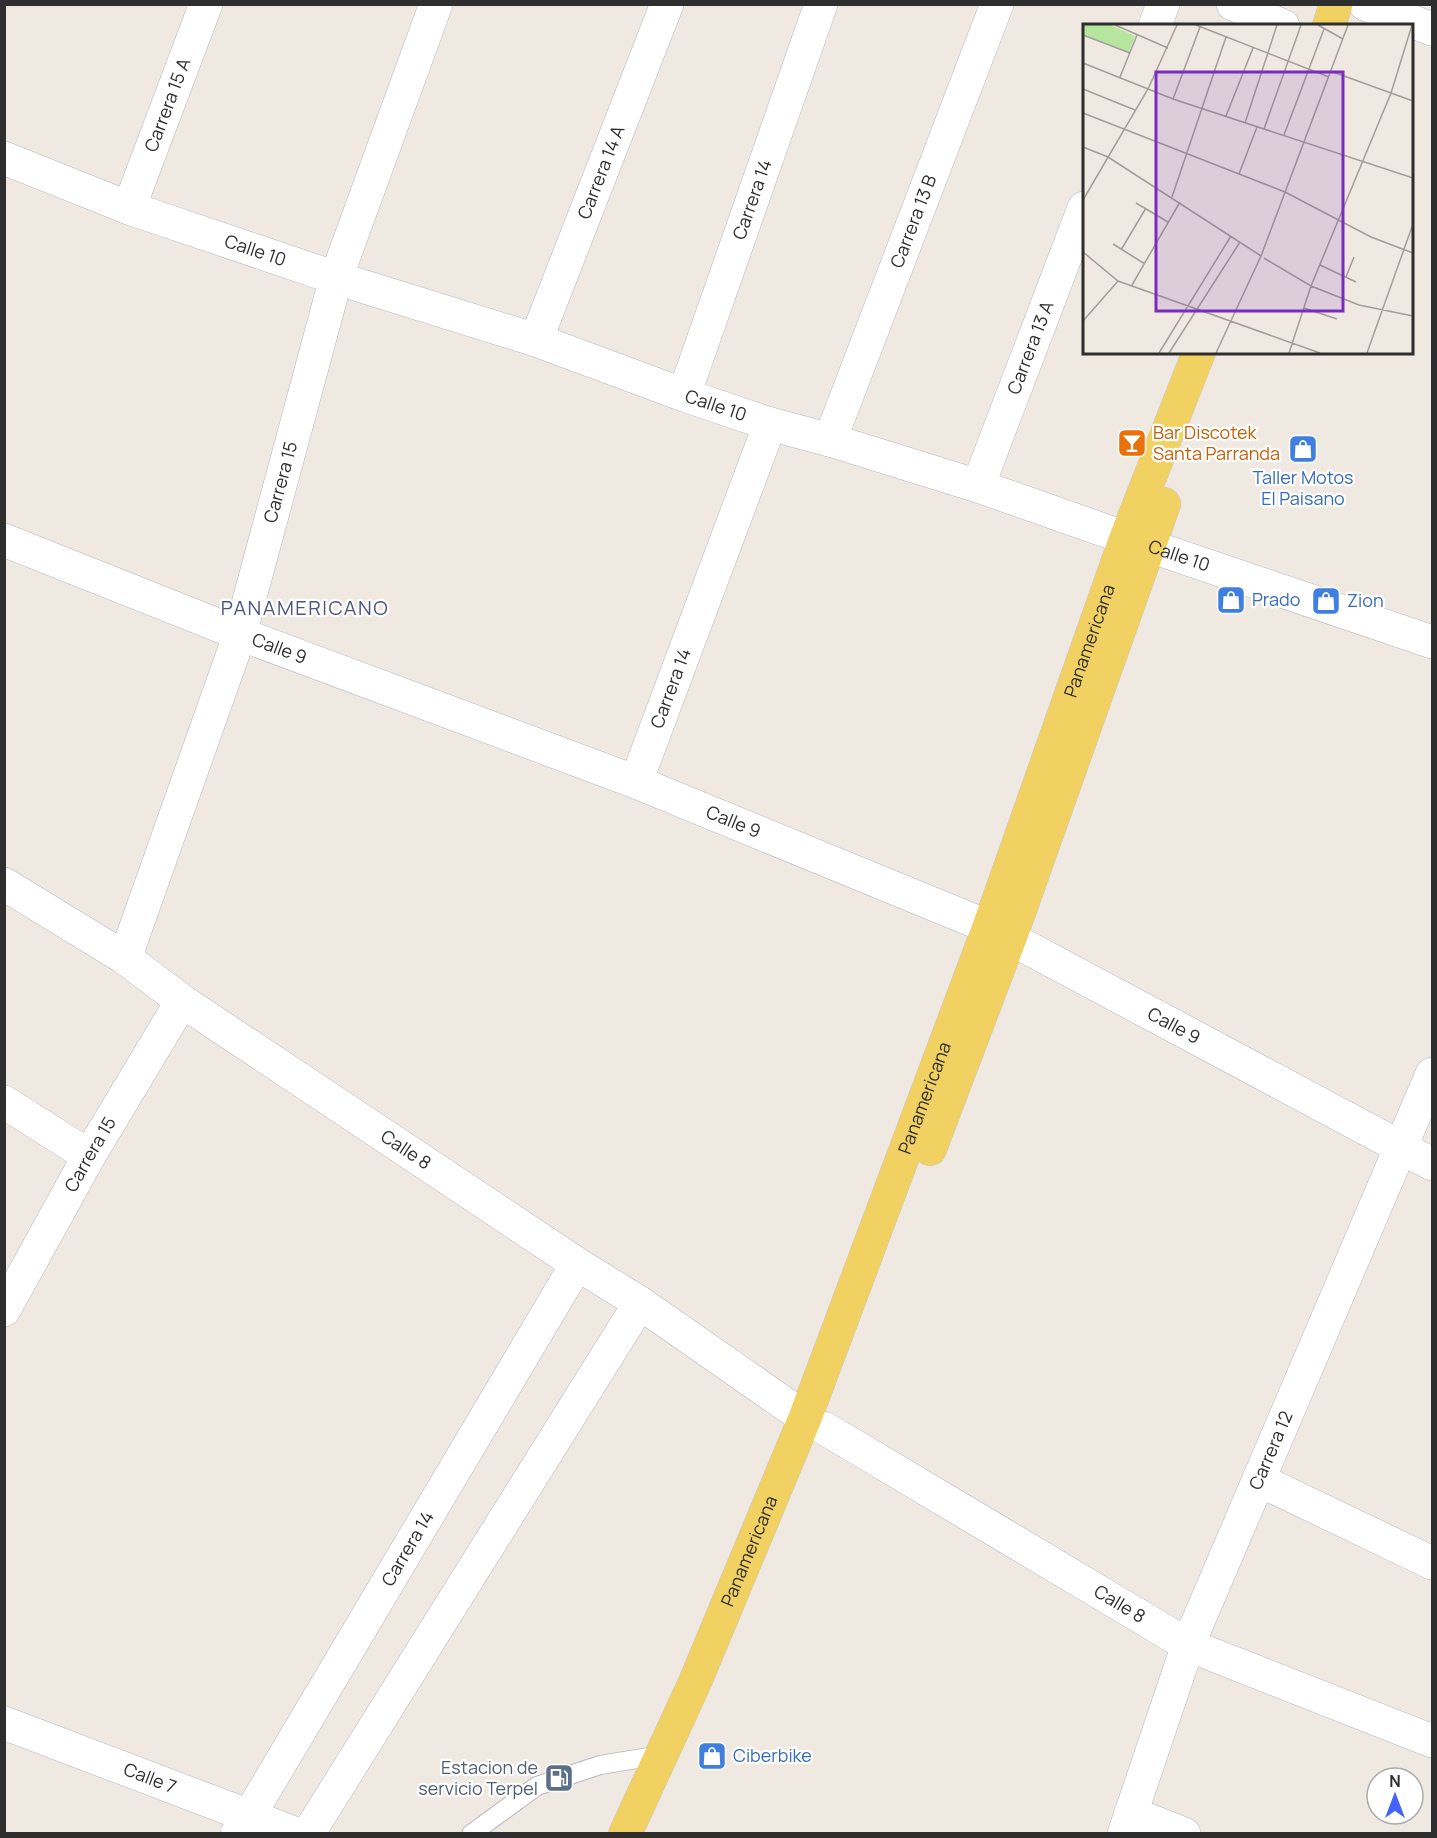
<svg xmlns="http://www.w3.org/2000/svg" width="1437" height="1838" viewBox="0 0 1437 1838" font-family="Manrope,sans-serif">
  <rect width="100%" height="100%" fill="#efe9e1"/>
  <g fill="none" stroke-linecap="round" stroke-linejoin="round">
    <g stroke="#b4b7c1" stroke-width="20">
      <path id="service" d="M471,1834L537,1786L600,1765L661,1755"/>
    </g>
    <g stroke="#b4b7c1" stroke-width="34">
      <g id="minor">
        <path d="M1233,4L1283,26"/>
        <path d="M1365,4L1432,29"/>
        <path d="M1155,26L1163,4"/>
        <path id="s1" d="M4,158L129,208L336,278L536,340L684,395L770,424L830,440L978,486L1126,538"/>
        <path id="s2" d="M129,208L206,4"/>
        <path id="s3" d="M536,340L667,4"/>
        <path id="s4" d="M684,395L821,4"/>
        <path id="s5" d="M830,440L997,4"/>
        <path id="s6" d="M978,486L1084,208"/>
        <path id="s7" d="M4,540L240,634L636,782L989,927L1432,1164"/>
        <path id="s8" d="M636,782L770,424"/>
        <path id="s9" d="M4,884L125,958L182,1001L577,1264L640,1303L805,1418"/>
        <path id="s10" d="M125,958L240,634L336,278L436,4"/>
        <path d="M4,1102L89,1156"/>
        <path id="s11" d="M4,1310L89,1156L182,1001"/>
        <path id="s12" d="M824,1428L1188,1645L1432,1741"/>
        <path d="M1259,1480L1432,1563"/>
        <path id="s13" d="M4,1723L249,1816L577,1264"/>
        <path d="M1131,1813L1184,1834"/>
        <path d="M308,1834L640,1303"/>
      </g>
    </g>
    <g stroke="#b4b7c1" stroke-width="34">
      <g id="tertiary">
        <path id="s14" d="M1126,538L1432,642"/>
        <path d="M237,1834L249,1816L296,1834"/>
        <path id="s15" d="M1124,1834L1188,1645L1432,1074"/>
      </g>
    </g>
    <g stroke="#c9c9c9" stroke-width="34">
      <g id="primary">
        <path d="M1329,26L1336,4"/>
        <path d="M930,1149L1010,938L1164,504"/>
        <path id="s16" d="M625,1834L695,1682L805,1418L989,927L1126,538L1199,352"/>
      </g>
    </g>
    <use href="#service" stroke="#fff" stroke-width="18"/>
    <use href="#minor" stroke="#fff" stroke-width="33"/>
    <use href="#tertiary" stroke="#fff" stroke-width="33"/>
    <use href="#primary" stroke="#f2d163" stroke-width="33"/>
  </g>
  <defs>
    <g id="bar-square" transform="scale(1.5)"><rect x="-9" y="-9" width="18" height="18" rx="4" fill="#e8710a" stroke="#fff"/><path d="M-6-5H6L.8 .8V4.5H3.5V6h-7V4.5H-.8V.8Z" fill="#fff"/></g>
    <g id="shop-square" transform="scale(1.5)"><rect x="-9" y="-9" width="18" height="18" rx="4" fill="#3f7fe0" stroke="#fff"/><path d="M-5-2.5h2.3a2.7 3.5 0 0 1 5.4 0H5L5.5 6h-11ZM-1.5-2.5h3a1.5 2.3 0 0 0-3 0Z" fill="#fff"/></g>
    <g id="fuel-square" transform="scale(1.5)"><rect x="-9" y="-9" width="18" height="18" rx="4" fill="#5c6f8a" stroke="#fff"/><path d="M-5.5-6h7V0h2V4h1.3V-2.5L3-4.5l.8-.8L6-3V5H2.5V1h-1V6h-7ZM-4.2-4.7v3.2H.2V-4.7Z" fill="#fff"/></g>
  </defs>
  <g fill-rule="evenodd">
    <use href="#bar-square" x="1132" y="443"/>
    <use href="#shop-square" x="1303" y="449"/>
    <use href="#shop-square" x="1231" y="600"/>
    <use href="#shop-square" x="1326" y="601"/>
    <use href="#shop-square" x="712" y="1756"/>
    <use href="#fuel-square" x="559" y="1778"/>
  </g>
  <g text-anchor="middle" stroke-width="4.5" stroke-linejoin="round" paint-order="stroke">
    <g font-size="18" fill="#2e2e2e" stroke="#fff">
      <text dy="6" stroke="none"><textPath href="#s2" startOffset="110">Carrera 15 A</textPath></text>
      <text dy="6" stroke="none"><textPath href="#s3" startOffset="180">Carrera 14 A</textPath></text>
      <text dy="6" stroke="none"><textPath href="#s4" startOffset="207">Carrera 14</textPath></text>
      <text dy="6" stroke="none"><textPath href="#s5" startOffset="234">Carrera 13 B</textPath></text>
      <text dy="6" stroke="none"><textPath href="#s1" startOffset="268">Calle 10</textPath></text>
      <text dy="6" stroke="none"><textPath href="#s6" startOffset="148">Carrera 13 A</textPath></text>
      <text dy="6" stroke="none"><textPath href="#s1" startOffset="754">Calle 10</textPath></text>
      <text dy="6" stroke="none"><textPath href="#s10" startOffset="501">Carrera 15</textPath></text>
      <text dy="6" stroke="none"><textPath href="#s14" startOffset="56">Calle 10</textPath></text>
      <text dy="6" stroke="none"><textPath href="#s16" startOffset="1281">Panamericana</textPath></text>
      <text dy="6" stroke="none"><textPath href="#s7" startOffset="296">Calle 9</textPath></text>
      <text dy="6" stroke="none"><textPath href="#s8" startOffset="100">Carrera 14</textPath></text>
      <text dy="6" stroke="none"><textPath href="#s7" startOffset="782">Calle 9</textPath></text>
      <text dy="6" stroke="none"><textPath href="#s7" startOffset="1268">Calle 9</textPath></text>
      <text dy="6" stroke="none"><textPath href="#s16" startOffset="795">Panamericana</textPath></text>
      <text dy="6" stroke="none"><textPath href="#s9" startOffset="482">Calle 8</textPath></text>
      <text dy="6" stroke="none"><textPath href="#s11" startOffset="178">Carrera 15</textPath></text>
      <text dy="6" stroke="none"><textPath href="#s15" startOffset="411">Carrera 12</textPath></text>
      <text dy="6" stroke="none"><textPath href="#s13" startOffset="573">Carrera 14</textPath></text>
      <text dy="6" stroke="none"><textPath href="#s16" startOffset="309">Panamericana</textPath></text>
      <text dy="6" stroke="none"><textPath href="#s12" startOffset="344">Calle 8</textPath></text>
      <text dy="6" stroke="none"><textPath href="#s13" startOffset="156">Calle 7</textPath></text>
    </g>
    <g font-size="18" fill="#c56008" stroke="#fff" text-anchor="start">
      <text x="1153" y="439">Bar Discotek<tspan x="1153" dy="21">Santa Parranda</tspan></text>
    </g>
    <g font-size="18" fill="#366cbe" stroke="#fff" text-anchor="start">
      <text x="1303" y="484" text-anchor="middle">Taller Motos<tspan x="1303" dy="21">El Paisano</tspan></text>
      <text x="1252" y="606">Prado</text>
      <text x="1347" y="607">Zion</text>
      <text x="733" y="1762">Ciberbike</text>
    </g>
    <g font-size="18" fill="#4e5e75" stroke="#fff" text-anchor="end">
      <text x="538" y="1774">Estacion de<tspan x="538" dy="21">servicio Terpel</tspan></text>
    </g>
    <g font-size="20" letter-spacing="1.5" fill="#4d5680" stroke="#fff">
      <text x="305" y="615">PANAMERICANO</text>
    </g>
  </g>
  <g transform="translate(1083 24)">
    <rect width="330" height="330" fill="#efe9e1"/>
    <path d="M0,1H28L52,12L46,28L0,10Z" fill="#b6e59e"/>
    <path fill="none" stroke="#a29e99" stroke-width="1.5" d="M32,1L85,24M113,1L246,53M235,1L260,15M0,11L47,29M0,39L90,75L330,154M250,48L330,77M37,53L54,11M0,65L52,86M90,75L117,3M0,89L202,168L288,213L330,229M143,92L170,24M162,99L194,1M181,105L218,1M201,111L241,5M0,123L25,133L178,232M156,150L174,103M89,173L143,13M0,176L65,65L94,1M53,179L85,198M30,220L62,240M38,226L63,184M0,228L35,257L237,329M181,234L228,262L276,281L330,292M237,241L273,258M263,253L271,233M49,261L97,178M221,284L254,295M0,297L35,257M76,329L148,212M86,329L157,218M133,329L178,232L265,1M206,329L228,262L308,69L329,1M284,329L330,200"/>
    <path fill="#7b2cbf" fill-opacity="0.15" stroke="#7b2cbf" stroke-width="3" d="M73,48H260V287H73Z"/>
    <rect width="330" height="330" fill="none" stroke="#2e2e2e" stroke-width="3"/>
  </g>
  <rect width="1437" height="1838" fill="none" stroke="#2e2e2e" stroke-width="12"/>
  <g transform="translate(1395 1796)"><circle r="28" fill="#ffffff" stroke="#ababab" stroke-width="1.5"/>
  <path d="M0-4.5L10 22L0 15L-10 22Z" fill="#4264fb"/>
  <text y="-9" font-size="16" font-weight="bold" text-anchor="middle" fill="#2e2e2e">N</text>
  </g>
</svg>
